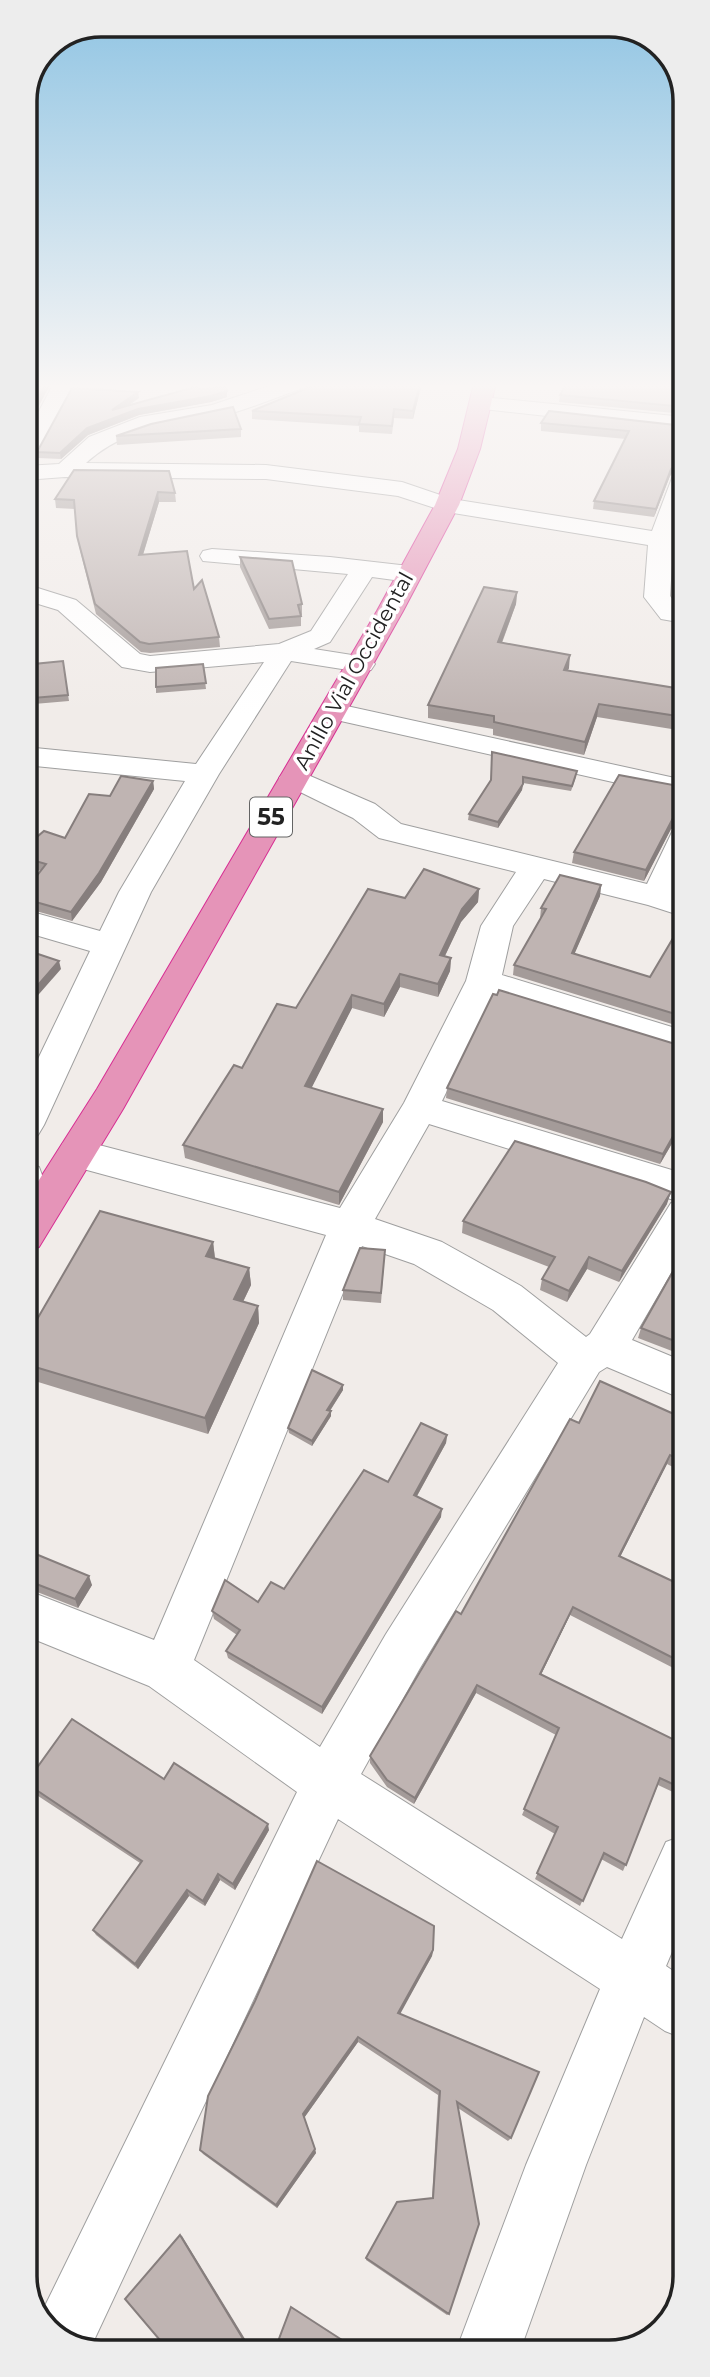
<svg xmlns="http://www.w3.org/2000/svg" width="710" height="2377" viewBox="0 0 710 2377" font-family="Montserrat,sans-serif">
  <rect width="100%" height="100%" fill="#f1ece9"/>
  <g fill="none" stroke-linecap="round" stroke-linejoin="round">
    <g stroke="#9f9f9f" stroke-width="2">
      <g id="minor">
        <path d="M54,383H76L36,457L33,462L25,464V437Z"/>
        <path d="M278,383H309L305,387C278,397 251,408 223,416C169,431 132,422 86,463L266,465L402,482L452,499L652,531L672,478L676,473L684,471V509L675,535L684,537V551L673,549L670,596L678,606L684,607V623L661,619L644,597L648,545L447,512L398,496L266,479L65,477L25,480V466L59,464L89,437L140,417L212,405Z"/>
        <path d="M482,397L684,417V431L474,408L471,403L474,398Z"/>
        <path d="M212,549L330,557L409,566L418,569L422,574L418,579L409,582L372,577L330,642L314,649L371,658L375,664L371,670L361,672L291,661L219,774L151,892L44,1125L38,1135L25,1139V1086L90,951L25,932V910L100,931L119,892L185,781L25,765V747L196,764L264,662L150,672L122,667L58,610L25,600V584L76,600L140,654L150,656L279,644L311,631L348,574L203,561L200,556L203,551Z"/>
        <path d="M333,703L684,780V798L323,717L319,711L323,705Z"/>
        <path d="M294,769L375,804L401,824L647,884L673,830L684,827L685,871L675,892L685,895V917L648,905L544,879L513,926L502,975L685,1031V1057L493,996L442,1101L685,1174V1249L632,1340L685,1362V1400L607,1367L599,1372L420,1668L361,1774L622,1939L666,1842L685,1835V1921L666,1966L685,1979V2039L665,2031L644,2017L586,2165L520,2351H456L526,2165L600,1989L338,1819L89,2351L50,2333L40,2316L297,1792L149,1686L26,1636V1590L154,1640L326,1235L76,1167L63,1163L57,1153L63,1143L76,1139L340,1208L404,1103L466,981L481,926L516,872L379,838L353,818L284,784L279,778L284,772ZM429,1124L677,1201L671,1203L590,1334L586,1337L521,1286L442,1242L375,1219ZM362,1246L414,1264L493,1310L558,1363L386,1634L320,1747L194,1660Z"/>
        <path d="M25,1162L39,1167L57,1215L51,1226L37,1230L25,1227Z"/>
      </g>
    </g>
    <g stroke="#d72e93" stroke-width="2">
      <path id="highway" d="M474,383H496L480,449L459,505L403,611L123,1109L39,1247L25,1252V1202L97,1089L377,611L435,505L458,449Z"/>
    </g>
    <use href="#minor" fill="#fff" fill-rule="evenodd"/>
    <use href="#highway" fill="#e594b8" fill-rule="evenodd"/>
  </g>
  <g fill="#a49b99">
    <path d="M320,383H422L413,419L394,418L392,434L359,432V426L252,419V411Z"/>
    <path d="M684,383V414L559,402L560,395Z"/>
    <path d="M199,389L227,397L211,402L139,415L88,435L61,459L38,458L37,452L139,398L128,406Z"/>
    <path d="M541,423L684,426V469L675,470L670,476L654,517L593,509L594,501L626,439L541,431Z"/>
    <path d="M241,429V437L117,445L116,436Z"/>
    <path d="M74,470L175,493L176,502H159L143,555L194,589L219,637L220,647L150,653L141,652L96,614L79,546L75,509L56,508L55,499Z"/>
    <path d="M240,557L302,604V615H301V626L269,629L240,567Z"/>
    <path d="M517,592L516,604L502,643L569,668L567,671L682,689L684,679V731L597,717L584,755L493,735V729L428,718V705Z"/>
    <path d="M63,661L69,701L34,704L30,669Z"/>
    <path d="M203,664L206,689L156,693V687Z"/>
    <path d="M492,752L576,777L571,791L523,783L522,790L498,828L468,820L469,814L491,781Z"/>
    <path d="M153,781L154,789L101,882L72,921L25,908V891L41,871L25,867V847L65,838L110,796Z"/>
    <path d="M679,826L671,829L644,881L572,863L574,852Z"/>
    <path d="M601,885L600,896L574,954L650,977L685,918V1028L513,975L514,965L541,919H540L541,908Z"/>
    <path d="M479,889L478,902L461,922L445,956L451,958L450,971L438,997L400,987L384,1017L352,1008L311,1088L383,1122L339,1205L185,1158L183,1145L242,1068L296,1008L405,898Z"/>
    <path d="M685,1047V1121L660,1164L446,1098L447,1088Z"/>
    <path d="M667,1204L619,1282L587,1269L567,1302L540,1290L542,1279L549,1267L462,1233L463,1221Z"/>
    <path d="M213,1242L215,1258L249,1268L251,1285L243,1302L258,1306L259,1323L208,1434L25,1378V1340Z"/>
    <path d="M385,1250L381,1303L343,1300V1290Z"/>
    <path d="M685,1250V1356L638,1338L641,1328Z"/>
    <path d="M343,1385V1390L330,1411H331V1416L312,1446L289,1433L288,1428Z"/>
    <path d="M685,1419V1473L667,1464L620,1557L685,1587V1674L570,1615L541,1674L679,1787L675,1793L658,1785L623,1871L601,1859L580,1906L535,1879L555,1834L522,1815L556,1735L476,1693L414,1804L387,1787L370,1763V1756L461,1614L579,1423Z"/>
    <path d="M447,1435L446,1443L417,1496L441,1517L322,1714L228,1658L226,1651L237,1635L214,1619L212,1611L258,1602L284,1589L388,1482Z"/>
    <path d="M26,1550L92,1585L78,1608L27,1588L26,1590Z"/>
    <path d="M164,1779L269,1830L235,1890L220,1880L205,1906L189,1896L138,1969L96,1935L93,1930L140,1863L29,1790L26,1784Z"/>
    <path d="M433,1950L432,1956L400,2013L511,2138L508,2141L458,2108L449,2314L447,2315L366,2260V2258L432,2198L438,2095L358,2042L304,2118L316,2153L277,2208L203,2154L200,2150Z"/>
  </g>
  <g fill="#867e7d">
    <path d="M46,383H51L25,432V421Z"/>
    <path d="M420,383H422L413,419V411Z"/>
    <path d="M227,391V397L211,402L139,415L88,435L61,459L60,453L87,428L138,409Z"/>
    <path d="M138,392L139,398L112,416V410Z"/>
    <path d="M684,462V469L675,470L670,476L654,517L656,509L671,469L677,463Z"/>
    <path d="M158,492L159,502L140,564L139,555Z"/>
    <path d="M517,592L516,604L497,655L498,642Z"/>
    <path d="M570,655L569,668L562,683L564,670Z"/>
    <path d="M599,704L597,717L584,755L585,742Z"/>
    <path d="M153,781L154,789L101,882L72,921L71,912Z"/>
    <path d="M523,784L522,790L498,828V822Z"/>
    <path d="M684,805L679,826L671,829L644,881L646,870L673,818Z"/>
    <path d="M601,885L600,896L570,964L572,953Z"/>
    <path d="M479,889L478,902L461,922L439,968L440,955L462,909Z"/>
    <path d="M451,958L450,971L438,997V984Z"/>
    <path d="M59,961L61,969L25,1010V1000Z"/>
    <path d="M400,974V987L384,1017V1004Z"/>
    <path d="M352,995V1008L306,1099L305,1086Z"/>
    <path d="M383,1109V1122L339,1205V1192Z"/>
    <path d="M685,1115V1121L660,1164L663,1154Z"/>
    <path d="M671,1192L667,1204L619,1282L622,1271Z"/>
    <path d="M213,1242L215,1259L206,1256Z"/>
    <path d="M589,1257L587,1269L567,1302L569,1291Z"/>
    <path d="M249,1268L251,1285L236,1316L234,1299Z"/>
    <path d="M258,1306L259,1323L208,1434L205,1418Z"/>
    <path d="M343,1385V1390L327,1415V1410Z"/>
    <path d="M331,1411V1416L312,1446V1441Z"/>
    <path d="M447,1435L446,1443L413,1503L414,1495Z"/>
    <path d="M670,1455L667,1464L616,1565L619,1556Z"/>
    <path d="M442,1509L441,1517L322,1714V1707Z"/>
    <path d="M89,1576L92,1585L78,1608L75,1599Z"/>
    <path d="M573,1607L570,1615L538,1681L540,1674Z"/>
    <path d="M477,1685L476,1693L414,1804L415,1798Z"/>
    <path d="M268,1824L269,1830L235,1890L233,1884Z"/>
    <path d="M218,1874L220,1880L205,1906L203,1901Z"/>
    <path d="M187,1890L189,1896L138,1969L135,1964Z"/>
    <path d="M433,1950L432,1956L398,2018V2013Z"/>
    <path d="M358,2037V2042L304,2118L303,2114Z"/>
    <path d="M315,2149L316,2153L277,2208L276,2205Z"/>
    <path d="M180,2235L182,2236L253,2352H251Z"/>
  </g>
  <g fill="#bfb4b2" stroke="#867e7d" stroke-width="2">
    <path d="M25,383H46L25,421Z"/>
    <path d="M320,383H420L413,411L394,409L392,426L359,424L361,417L252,411Z"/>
    <path d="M567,383H684V407L560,395Z"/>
    <path d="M195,387L199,389L226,387L227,391L211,396L138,409L87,428L60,453L37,452L72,388L138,392L112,410Z"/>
    <path d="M233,407L241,429L116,436L151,424Z"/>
    <path d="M549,411L684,426V462L677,463L671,469L656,509L594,501L629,431L541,423Z"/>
    <path d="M74,470L169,471L175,493L158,492L139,555L187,551L194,589L202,580L219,637L149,644L140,642L95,604L77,536L74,500L55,499Z"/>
    <path d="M240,557L292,561L302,604L298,605L301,616L269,619Z"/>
    <path d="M484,587L517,592L498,642L570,655L564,670L682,689L684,679V717L599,704L585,742L494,722V716L428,705Z"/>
    <path d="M63,661L68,695L33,698L30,669H35L34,664Z"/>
    <path d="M203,664L206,683L156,687V668Z"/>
    <path d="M492,752L577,771L572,786L523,777V784L498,822L469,814L491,780Z"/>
    <path d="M619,775L684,787V804L682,815L673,818L646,870L574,852Z"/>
    <path d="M121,776L153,781L99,873L71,912L25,899V891L46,864L25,858V847L44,831L65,838L89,794L110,796Z"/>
    <path d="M424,869L479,889L462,909L440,955L451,958L438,984L400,974L384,1004L352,995L305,1086L383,1109L339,1192L183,1145L234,1065L242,1068L277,1004L296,1008L368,889L405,898Z"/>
    <path d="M560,875L601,885L572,953L650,977L685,918V1017L514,965L546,909L541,908Z"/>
    <path d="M26,950L59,961L25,1000V952Z"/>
    <path d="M499,990L685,1047V1115L663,1154L447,1088L493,994L497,995Z"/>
    <path d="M515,1141L646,1182L671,1192L622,1271L589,1257L569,1291L542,1279L555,1257L463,1221Z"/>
    <path d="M100,1211L213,1242L206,1256L249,1268L234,1299L258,1306L205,1418L25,1364V1340Z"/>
    <path d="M360,1248L385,1250L381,1293L343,1290Z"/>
    <path d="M685,1250V1345L641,1328Z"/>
    <path d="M312,1370L343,1385L327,1410L331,1411L312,1441L288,1428Z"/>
    <path d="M600,1381L685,1419V1462L670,1455L619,1556L685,1587V1664L573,1607L540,1674L685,1745V1770L679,1787L660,1778L626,1865L604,1853L583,1901L537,1873L558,1827L524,1809L559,1728L477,1685L415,1798L387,1780L370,1756L456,1611L461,1614L570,1419L579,1423Z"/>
    <path d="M421,1423L447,1435L414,1495L442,1509L322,1707L226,1651L240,1630L212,1611L225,1580L258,1602L271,1582L284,1589L364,1470L388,1482Z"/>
    <path d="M26,1550L89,1576L75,1599L26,1580Z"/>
    <path d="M72,1719L164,1779L174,1763L268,1824L233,1884L218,1874L203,1901L187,1890L135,1964L93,1930L142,1861L26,1783Z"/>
    <path d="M317,1861L434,1926L433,1950L398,2013L539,2072L511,2138L457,2102L479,2224L449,2314L366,2258L397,2202L433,2198L440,2091L358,2037L303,2114L315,2149L276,2205L200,2150L208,2096L255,2001Z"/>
    <path d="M180,2235L251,2352H170L125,2299Z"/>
    <path d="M291,2307L359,2351L274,2352Z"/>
  </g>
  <linearGradient id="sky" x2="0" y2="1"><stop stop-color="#8fc4e3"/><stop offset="0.54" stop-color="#f9f6f5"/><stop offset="1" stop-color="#f9f6f5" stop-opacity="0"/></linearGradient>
  <rect width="710" height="715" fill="url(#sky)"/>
  <g text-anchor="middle" stroke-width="7" stroke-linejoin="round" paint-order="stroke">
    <g font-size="21" fill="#222" stroke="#fff">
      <text transform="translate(354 671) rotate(-61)" y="7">Anillo Vial Occidental</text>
    </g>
    <rect fill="#fff" stroke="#646464" stroke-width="2" x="250" y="797.5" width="42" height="39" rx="5"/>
    <g font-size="23" font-weight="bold" fill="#222">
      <text x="271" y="825">55</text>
    </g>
  </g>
  <path d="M0 0H710V2377H0ZM101 37H609A64 64 0 0 1 673 101V2276A64 64 0 0 1 609 2340H101A64 64 0 0 1 37 2276V101A64 64 0 0 1 101 37Z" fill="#ededed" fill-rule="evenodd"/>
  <path fill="none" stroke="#222" stroke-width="3.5" d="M101 37H609A64 64 0 0 1 673 101V2276A64 64 0 0 1 609 2340H101A64 64 0 0 1 37 2276V101A64 64 0 0 1 101 37Z"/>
</svg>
